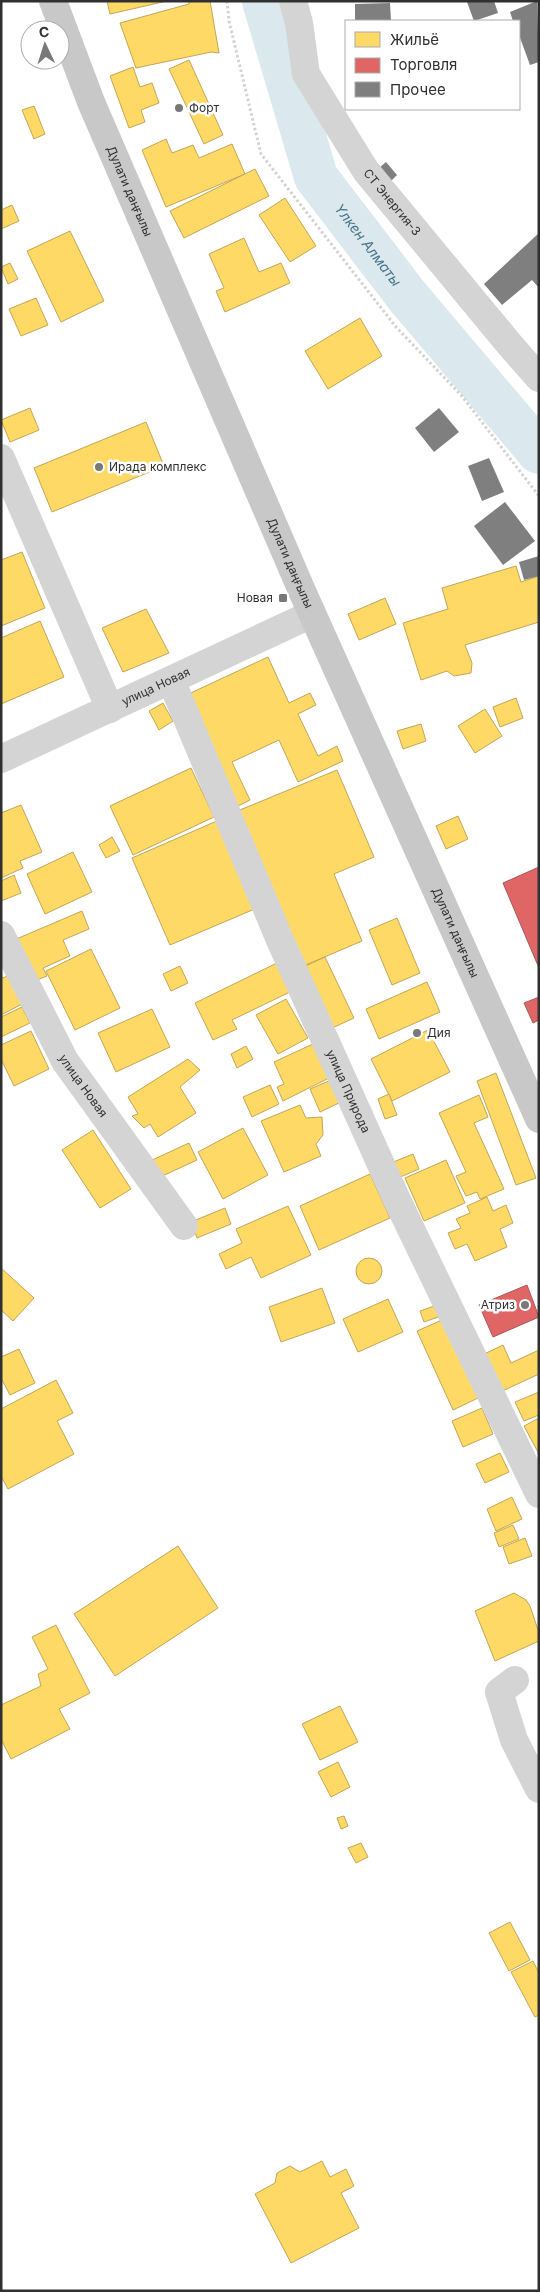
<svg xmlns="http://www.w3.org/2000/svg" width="540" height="2292" viewBox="0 0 540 2292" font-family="Inter,sans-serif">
  <rect width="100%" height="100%" fill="#fff"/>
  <g fill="#ffd966" stroke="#c1a656">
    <path d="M107,1H167L110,14Z"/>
    <path d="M189,1H210L219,53L211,52L136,68L120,23L189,4Z"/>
    <path d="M189,60L223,135L204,144L169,69Z"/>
    <path d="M133,67L140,87L152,83L159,103L141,110L145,122L129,128L110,76Z"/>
    <path d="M34,106L45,134L34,139L22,110Z"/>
    <path d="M166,139L172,153L193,145L199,158L232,144L245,174L166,207L142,150Z"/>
    <path d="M255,169L269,196L184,238L170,211Z"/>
    <path d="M285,198L316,246L290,262L259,215Z"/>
    <path d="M12,205L19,221L1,229V210Z"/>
    <path d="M70,231L104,301L61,322L27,251Z"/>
    <path d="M244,238L259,272L281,263L290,283L225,312L216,291L224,288L209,254Z"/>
    <path d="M10,263L18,279L8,284L1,267Z"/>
    <path d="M36,298L48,325L21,336L9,309Z"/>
    <path d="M360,318L382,356L328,389L305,351Z"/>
    <path d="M30,408L39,430L10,442L1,420Z"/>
    <path d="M146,422L164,466L52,512L34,468Z"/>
    <path d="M22,552L45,608L1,626V560Z"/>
    <path d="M516,566L521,582L539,576V622L465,645L472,663L471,673L454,676L447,671L421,680L403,623L448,609L442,588Z"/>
    <path d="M385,598L396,624L359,640L348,614Z"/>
    <path d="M146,609L169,653L123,672L102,628Z"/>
    <path d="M40,621L64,677L1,704V638Z"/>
    <path d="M268,657L289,703L310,693L316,705L298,714L318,756L337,746L343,761L298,782L279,740L232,762L250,800L234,808L182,697Z"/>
    <path d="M516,698L523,718L500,727L493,707Z"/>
    <path d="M163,703L173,721L159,730L149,711Z"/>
    <path d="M485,709L502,736L475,753L458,726Z"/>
    <path d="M421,724L426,741L403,749L397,731Z"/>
    <path d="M191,768L214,817L133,855L110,806Z"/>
    <path d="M337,770L374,857L334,874L362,941L301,967L235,812Z"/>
    <path d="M21,805L42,852L20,861L23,868L1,878V813Z"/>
    <path d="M458,816L468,839L446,849L436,826Z"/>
    <path d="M219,820L257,908L170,945L132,858Z"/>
    <path d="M112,837L120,851L106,858L99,845Z"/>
    <path d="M73,852L92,892L45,914L27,874Z"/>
    <path d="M14,875L21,893L1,901V881Z"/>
    <path d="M82,911L89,929L63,940L70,956L43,968L47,976L32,982L14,940Z"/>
    <path d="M397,918L420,973L392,985L369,930Z"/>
    <path d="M91,949L120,1008L75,1030L46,971Z"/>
    <path d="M325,957L354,1018L330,1029L301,968Z"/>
    <path d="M281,961L294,990L232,1020L237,1029L213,1040L195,1003Z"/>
    <path d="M180,966L188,983L171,991L163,974Z"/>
    <path d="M11,974L26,1002L1,1015V976L3,978Z"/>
    <path d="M427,982L440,1012L379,1039L366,1009Z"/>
    <path d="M286,999L308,1038L278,1054L256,1015Z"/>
    <path d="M22,1007L30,1023L1,1037V1017Z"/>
    <path d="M152,1009L170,1047L116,1072L98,1033Z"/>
    <path d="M428,1030L450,1072L392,1101L371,1059Z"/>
    <path d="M31,1031L49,1069L14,1086L1,1059V1045Z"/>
    <path d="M315,1043L331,1077L283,1101L277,1087L284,1084L274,1062Z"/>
    <path d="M246,1046L253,1059L237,1068L231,1054Z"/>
    <path d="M188,1059L200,1070L180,1087L196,1113L158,1137L150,1124L144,1128L132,1116L138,1114L128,1097Z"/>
    <path d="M496,1073L536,1178L516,1185L477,1081Z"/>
    <path d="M331,1080L341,1102L320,1112L310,1089Z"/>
    <path d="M270,1085L279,1104L252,1117L243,1097Z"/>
    <path d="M389,1094L397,1115L385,1119L378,1099Z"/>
    <path d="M479,1095L488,1117L474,1123L504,1189L480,1199L477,1192L466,1196L456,1176L466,1172L439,1113Z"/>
    <path d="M300,1105L306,1118L322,1117L323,1135L316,1144L321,1156L284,1172L261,1121Z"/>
    <path d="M243,1128L268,1175L223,1199L198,1152Z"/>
    <path d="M93,1130L131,1189L100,1208L62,1150Z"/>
    <path d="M189,1143L197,1160L158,1178L150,1161Z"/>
    <path d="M413,1154L419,1169L398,1178L391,1163Z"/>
    <path d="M446,1160L465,1203L424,1221L405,1178Z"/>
    <path d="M370,1174L390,1218L319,1250L300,1206Z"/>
    <path d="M487,1197L493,1211L506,1205L513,1223L500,1229L507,1247L475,1261L467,1244L455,1249L448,1233L461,1228L456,1219L470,1213L467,1206Z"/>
    <path d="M288,1206L311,1255L261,1278L251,1257L226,1269L219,1254L242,1243L236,1229Z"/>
    <path d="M225,1208L231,1224L197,1238L191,1222Z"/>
    <circle cx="369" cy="1271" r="13"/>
    <path d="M1,1268L34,1298L13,1321L1,1310Z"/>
    <path d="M322,1288L335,1323L281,1342L269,1307Z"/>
    <path d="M388,1299L403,1332L358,1352L343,1319Z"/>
    <path d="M437,1305L441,1316L424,1322L420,1311Z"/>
    <path d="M442,1320L478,1398L453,1410L417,1331Z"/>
    <path d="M503,1345L511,1363L539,1350V1374L496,1394L478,1357Z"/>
    <path d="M19,1349L35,1383L10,1395L1,1378V1357Z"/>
    <path d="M56,1380L73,1413L57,1421L74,1454L8,1489L1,1476V1409Z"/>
    <path d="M539,1392V1415L524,1421L515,1402Z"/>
    <path d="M482,1408L493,1434L463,1447L452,1421Z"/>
    <path d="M539,1418V1454L524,1426Z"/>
    <path d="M500,1453L509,1472L485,1483L476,1464Z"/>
    <path d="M512,1497L522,1519L496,1531L487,1509Z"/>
    <path d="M513,1525L519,1539L499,1547L494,1533Z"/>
    <path d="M525,1538L532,1556L509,1564L503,1547Z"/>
    <path d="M178,1546L218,1608L115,1676L74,1614Z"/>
    <path d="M514,1593L526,1600L530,1606L539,1633V1641L495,1661L475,1611Z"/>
    <path d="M56,1625L90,1693L59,1709L70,1729L11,1759L1,1739V1705L41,1686L38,1674L48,1669L32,1637Z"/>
    <path d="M340,1706L358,1742L320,1760L302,1724Z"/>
    <path d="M338,1762L350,1787L331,1797L318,1772Z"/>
    <path d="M344,1816L348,1826L341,1829L337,1818Z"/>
    <path d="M361,1843L368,1857L356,1863L348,1848Z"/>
    <path d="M510,1922L530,1960L509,1971L489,1933Z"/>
    <path d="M533,1961L539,1973V2015L535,2017L511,1972Z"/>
    <path d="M322,2161L330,2177L346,2169L354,2186L341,2193L359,2228L291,2263L255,2194L275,2183L277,2173L290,2166L300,2172Z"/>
  </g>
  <g fill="#e06666" stroke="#ab5656">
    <path d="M539,867V968L503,883Z"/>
    <path d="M539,997V1020L533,1023L524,1003Z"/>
    <path d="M527,1285L539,1317L493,1337L479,1305Z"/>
  </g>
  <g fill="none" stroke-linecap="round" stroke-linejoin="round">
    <path stroke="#dbe9ee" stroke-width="44" id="s1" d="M264,1L316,177L407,296L539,452"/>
  </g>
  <g fill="#7f7f7f">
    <path d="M494,1L498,13L474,21L467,2Z"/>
    <path d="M537,1L539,62L530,65L519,35V21H513L510,12Z"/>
    <path d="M390,3L391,21H355V4Z"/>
    <path d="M386,162L397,175L391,181L379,168Z"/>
    <path d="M539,233V288L532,280L502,305L484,284Z"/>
    <path d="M439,408L459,432L434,452L415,428Z"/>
    <path d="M489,458L504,492L482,501L468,466Z"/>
    <path d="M505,502L535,541L503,565L474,526Z"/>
    <path d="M539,556V576L524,580L519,562Z"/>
  </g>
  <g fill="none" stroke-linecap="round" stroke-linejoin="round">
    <path stroke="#d3d3d3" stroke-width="3" stroke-dasharray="2.5 2.5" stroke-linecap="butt" d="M227,1L229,21L261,154L396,327L461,395L539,496"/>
    <g stroke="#d4d4d4" stroke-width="28">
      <path id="s2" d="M293,1L299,23L306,74L366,171L510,345L539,378"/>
      <path d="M1,458L110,709"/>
      <path id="s3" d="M171,680L280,940L397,1200L539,1494"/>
      <path id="s4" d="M1,759L312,614"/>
      <path id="s5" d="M1,935L65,1061L184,1226"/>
      <path d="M515,1680L499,1692L514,1740L539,1789"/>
    </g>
    <path stroke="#c8c8c8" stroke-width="28" id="s6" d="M53,1L91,102L302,591L539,1119"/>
  </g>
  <g fill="#787878" stroke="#fff" stroke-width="2">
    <circle cx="179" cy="108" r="5"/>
    <circle cx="99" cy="467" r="5"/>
    <rect x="278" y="593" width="10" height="10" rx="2.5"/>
    <circle cx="417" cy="1033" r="5"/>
    <circle cx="525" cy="1305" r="5"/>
  </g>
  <g text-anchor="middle" stroke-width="5" stroke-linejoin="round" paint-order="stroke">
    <g font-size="12" fill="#303030" stroke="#fff" text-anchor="start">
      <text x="189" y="112">Форт</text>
      <text x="109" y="471">Ирада комплекс</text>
      <text x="273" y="602" text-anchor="end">Новая</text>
      <text x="427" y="1037">Дия</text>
      <text x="515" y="1309" text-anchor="end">Атриз</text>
    </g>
    <g font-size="12" fill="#303030" stroke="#fff">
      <text dy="4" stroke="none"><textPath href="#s6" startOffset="205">Дулати даңғылы</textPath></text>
      <text dy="4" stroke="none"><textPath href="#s2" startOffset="229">СТ Энергия-3</textPath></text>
      <text dy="4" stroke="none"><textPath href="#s6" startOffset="610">Дулати даңғылы</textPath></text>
      <text dy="4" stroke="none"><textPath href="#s4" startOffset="171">улица Новая</textPath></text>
      <text dy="4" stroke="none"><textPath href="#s6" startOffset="1015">Дулати даңғылы</textPath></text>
      <text dy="4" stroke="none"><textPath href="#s5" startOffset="172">улица Новая</textPath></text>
      <text dy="4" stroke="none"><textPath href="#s3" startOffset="448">улица Природа</textPath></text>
    </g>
    <g font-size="14" font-style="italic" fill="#477489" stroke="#fff">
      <text dy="5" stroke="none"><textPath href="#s1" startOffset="269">Үлкен Алматы</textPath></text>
    </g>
  </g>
  <rect width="540" height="2292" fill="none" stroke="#303030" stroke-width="5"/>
  <rect x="345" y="20" width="175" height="90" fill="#ffffff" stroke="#acacac"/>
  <rect x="355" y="32" width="25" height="15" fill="#ffd966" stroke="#acacac"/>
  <text x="390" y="45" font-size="15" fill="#303030">Жильё</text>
  <rect x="355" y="58" width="25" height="15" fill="#e06666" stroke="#acacac"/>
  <text x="390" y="70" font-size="15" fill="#303030">Торговля</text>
  <rect x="355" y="82" width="25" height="15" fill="#7f7f7f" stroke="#acacac"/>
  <text x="390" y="95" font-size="15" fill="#303030">Прочее</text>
  <g transform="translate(45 45) rotate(356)"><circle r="24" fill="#ffffff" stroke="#acacac"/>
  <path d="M0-4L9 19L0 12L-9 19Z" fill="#787878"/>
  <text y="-8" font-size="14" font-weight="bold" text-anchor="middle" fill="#303030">С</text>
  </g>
</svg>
